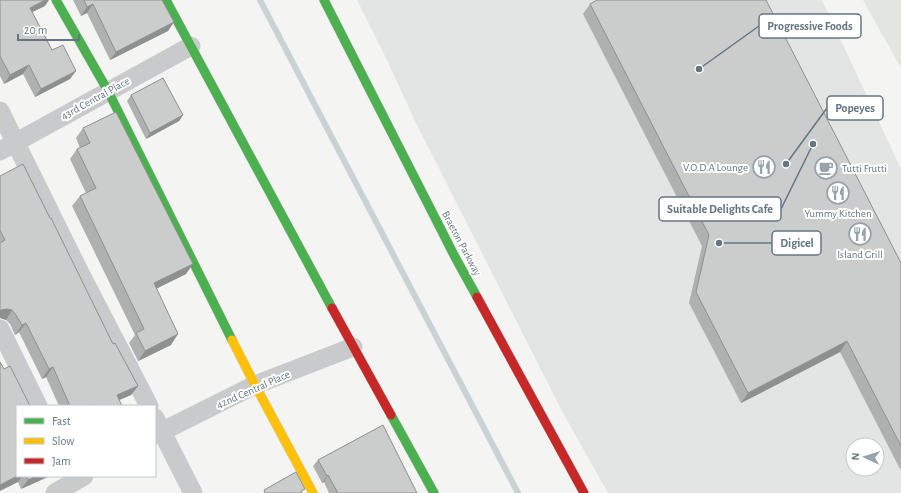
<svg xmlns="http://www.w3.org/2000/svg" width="901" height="493" viewBox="0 0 901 493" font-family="'Alegreya Sans',sans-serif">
  <rect width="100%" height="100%" fill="#f4f4f3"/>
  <path fill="#e3e4e4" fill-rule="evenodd" d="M357,0H822L901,169V493H608L563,413L416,123L385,56ZM853,445H877V469H853Z"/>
  <path fill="#e3e6e0" d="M863,0H901V68Z"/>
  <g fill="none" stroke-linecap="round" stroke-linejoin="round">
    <path stroke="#c9d2d4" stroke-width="6" d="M260,0L518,493"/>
    <g stroke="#d1d2d3" stroke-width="10">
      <g id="fast">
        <path d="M56,0L108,91L232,340"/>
        <path d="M166,0L332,308"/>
        <path d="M324,0L455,257L477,297"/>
        <path d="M391,415L434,493"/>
      </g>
    </g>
    <g stroke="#d1d2d3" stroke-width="10">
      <path id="slow" d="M232,340L255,385L313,493"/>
    </g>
    <g stroke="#d1d2d3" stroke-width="10">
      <g id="jam">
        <path d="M477,297L584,493"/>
        <path d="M332,308L391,415"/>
      </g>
    </g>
    <g stroke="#c9cacb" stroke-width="19">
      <path d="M0,111L79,271L149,406"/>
      <path d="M0,151L191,46"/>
      <path d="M0,329L38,406"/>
      <path d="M155,418L193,493"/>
      <path d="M155,435L255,385L353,347"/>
      <path d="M55,493L84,476"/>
    </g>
    <use href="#fast" stroke="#4caf50" stroke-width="9"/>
    <use href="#slow" stroke="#ffc107" stroke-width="9"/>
    <use href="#jam" stroke="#c62828" stroke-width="9"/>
  </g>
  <g fill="#afb0b0">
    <path d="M0,0L45,6L32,12L52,50L70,79L35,97L23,74L4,84L0,76Z"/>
    <path d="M73,0H162L174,22L168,31L110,60L87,13L81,16Z"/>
    <path d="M590,4L901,263V468L900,469L840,352L741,403L689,303L702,246L583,14Z"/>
    <path d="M131,95L183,115L179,121L146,139L127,101Z"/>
    <path d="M83,128L186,274L156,289L171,345L138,361L129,343L135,335L72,206L80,196L86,193L70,159L77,149L80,148L76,138Z"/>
    <path d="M0,176L50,218L113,344L138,386L131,395L119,400L122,406H59L46,377L42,379L19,332L15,335L10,324L6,320L0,318Z"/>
    <path d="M318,460L417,493H329L324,482L322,483L313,466Z"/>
    <path d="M17,476H50L21,489L18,482Z"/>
  </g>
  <g fill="#8e9090">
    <path d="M45,0H49L45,6L24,16L30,8Z"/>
    <path d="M93,4L87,13L81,16L87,7Z"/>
    <path d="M174,22L168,31L110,60L116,52Z"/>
    <path d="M29,65L23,74L4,84L10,75Z"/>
    <path d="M76,71L70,79L35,97L41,89Z"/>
    <path d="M183,115L179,121L146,139L150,133Z"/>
    <path d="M193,264L186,274L147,293L154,283Z"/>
    <path d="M7,309L12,310L6,320L0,318V311L1,310Z"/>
    <path d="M26,323L19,332L15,335L22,325Z"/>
    <path d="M178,334L171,345L138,361L145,351Z"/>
    <path d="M847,341L840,352L741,403L748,393Z"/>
    <path d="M53,367L46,377L42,379L49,369Z"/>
    <path d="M138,386L131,395L110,404L117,395Z"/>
    <path d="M328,475L324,482L322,483L327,476Z"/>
    <path d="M17,476H22L18,482L0,491V485Z"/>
    <path d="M37,476H50L21,489L28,480Z"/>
  </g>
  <g fill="#cbcdcd" stroke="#8e9090">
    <path d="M0,0H45L30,8L52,50L63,45L76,71L41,89L29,65L10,75L0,56Z"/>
    <path d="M84,0H162L174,22L116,52L93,4L87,7Z"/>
    <path d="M597,0H766L901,263V446L847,341L748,393L696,292L709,235L590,4Z"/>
    <path d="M163,78L183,115L150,133L131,95Z"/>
    <path d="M116,112L193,264L154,283L178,334L145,351L136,333L144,329L80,196L96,188L77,149L90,143L83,128Z"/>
    <path d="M23,164L50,218H51L113,344L115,343L138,386L117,395L122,406H93V405L91,406H70L53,367L49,369L26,323L22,325L16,315L12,310L7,309L1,310L0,311V243L5,240L0,230V176Z"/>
    <path d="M0,362L4,369L10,366L30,406H17V476L0,485Z"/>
    <path d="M383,425L417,493H338L328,475L327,476L318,460Z"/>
    <path d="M296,472L305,489L301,491L302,493H265L264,490Z"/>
    <path d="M26,476H37L28,480Z"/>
  </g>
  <defs>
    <g id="restaurant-ring" transform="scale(1.15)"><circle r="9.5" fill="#fff" stroke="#97a2aa" stroke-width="1.5"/><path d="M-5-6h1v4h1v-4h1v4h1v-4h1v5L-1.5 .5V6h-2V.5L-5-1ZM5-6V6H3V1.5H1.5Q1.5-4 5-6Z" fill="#97a2aa"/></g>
    <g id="cafe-ring" transform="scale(1.15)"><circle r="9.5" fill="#fff" stroke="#97a2aa" stroke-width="1.5"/><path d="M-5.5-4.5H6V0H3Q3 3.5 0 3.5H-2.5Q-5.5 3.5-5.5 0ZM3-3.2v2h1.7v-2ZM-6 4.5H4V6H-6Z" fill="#97a2aa"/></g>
  </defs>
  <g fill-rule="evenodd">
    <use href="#restaurant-ring" x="764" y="167"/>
    <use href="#cafe-ring" x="826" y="168"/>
    <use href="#restaurant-ring" x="838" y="193"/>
    <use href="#restaurant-ring" x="860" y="234"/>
  </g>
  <g text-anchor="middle" stroke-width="4" stroke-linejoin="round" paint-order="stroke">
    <g font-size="11" fill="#657682" stroke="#fff">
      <text transform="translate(95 98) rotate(-29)" y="4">43rd Central Place</text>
      <text transform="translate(462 243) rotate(62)" y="4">Braeton Parkway</text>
      <text transform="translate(253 389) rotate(-24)" y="4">42nd Central Place</text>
    </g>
    <g font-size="11" fill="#657682" stroke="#fff">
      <text x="748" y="171" text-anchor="end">V.O.D.A Lounge</text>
      <text x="842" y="172" text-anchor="start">Tutti Frutti</text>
      <text x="838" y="217">Yummy Kitchen</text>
      <text x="860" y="258">Island Grill</text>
    </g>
  </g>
  <path fill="none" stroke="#657682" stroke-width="1.5" d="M699 69L759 26M786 164L827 108M813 144L781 209M719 243L772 243"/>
  <g fill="#657682" stroke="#fff" stroke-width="1.5">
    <circle cx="699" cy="69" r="4"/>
    <circle cx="786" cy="164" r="4"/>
    <circle cx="813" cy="144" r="4"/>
    <circle cx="719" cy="243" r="4"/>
  </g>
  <g fill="#fff" stroke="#657682" stroke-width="1.5">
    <rect x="759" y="14" width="102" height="24" rx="4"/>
    <rect x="827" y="96" width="56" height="24" rx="4"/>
    <rect x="659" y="197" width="122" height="24" rx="4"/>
    <rect x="772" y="231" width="49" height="24" rx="4"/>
  </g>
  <g font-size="12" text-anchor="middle" font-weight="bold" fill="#657682">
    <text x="810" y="30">Progressive Foods</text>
    <text x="855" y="112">Popeyes</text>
    <text x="720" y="213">Suitable Delights Cafe</text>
    <text x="797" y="247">Digicel</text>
  </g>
  <rect x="16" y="405" width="140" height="72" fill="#ffffff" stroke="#c1c8cd"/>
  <rect x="24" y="418" width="20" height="6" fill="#4caf50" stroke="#c1c8cd"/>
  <text x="52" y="425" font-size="12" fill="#657682">Fast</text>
  <rect x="24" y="438" width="20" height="6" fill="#ffc107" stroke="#c1c8cd"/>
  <text x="52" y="445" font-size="12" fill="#657682">Slow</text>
  <rect x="24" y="458" width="20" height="6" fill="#c62828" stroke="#c1c8cd"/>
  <text x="52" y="465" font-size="12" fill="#657682">Jam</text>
  <g transform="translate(865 457) rotate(274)"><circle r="19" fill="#ffffff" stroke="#c1c8cd"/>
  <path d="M0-3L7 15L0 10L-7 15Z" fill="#97a2aa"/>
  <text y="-6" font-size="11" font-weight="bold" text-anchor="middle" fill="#657682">N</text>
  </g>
  <path d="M18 34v6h61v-6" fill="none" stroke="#657682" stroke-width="2"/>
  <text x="24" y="34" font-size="12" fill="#657682" stroke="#ffffff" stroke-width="3" paint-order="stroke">20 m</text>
</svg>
